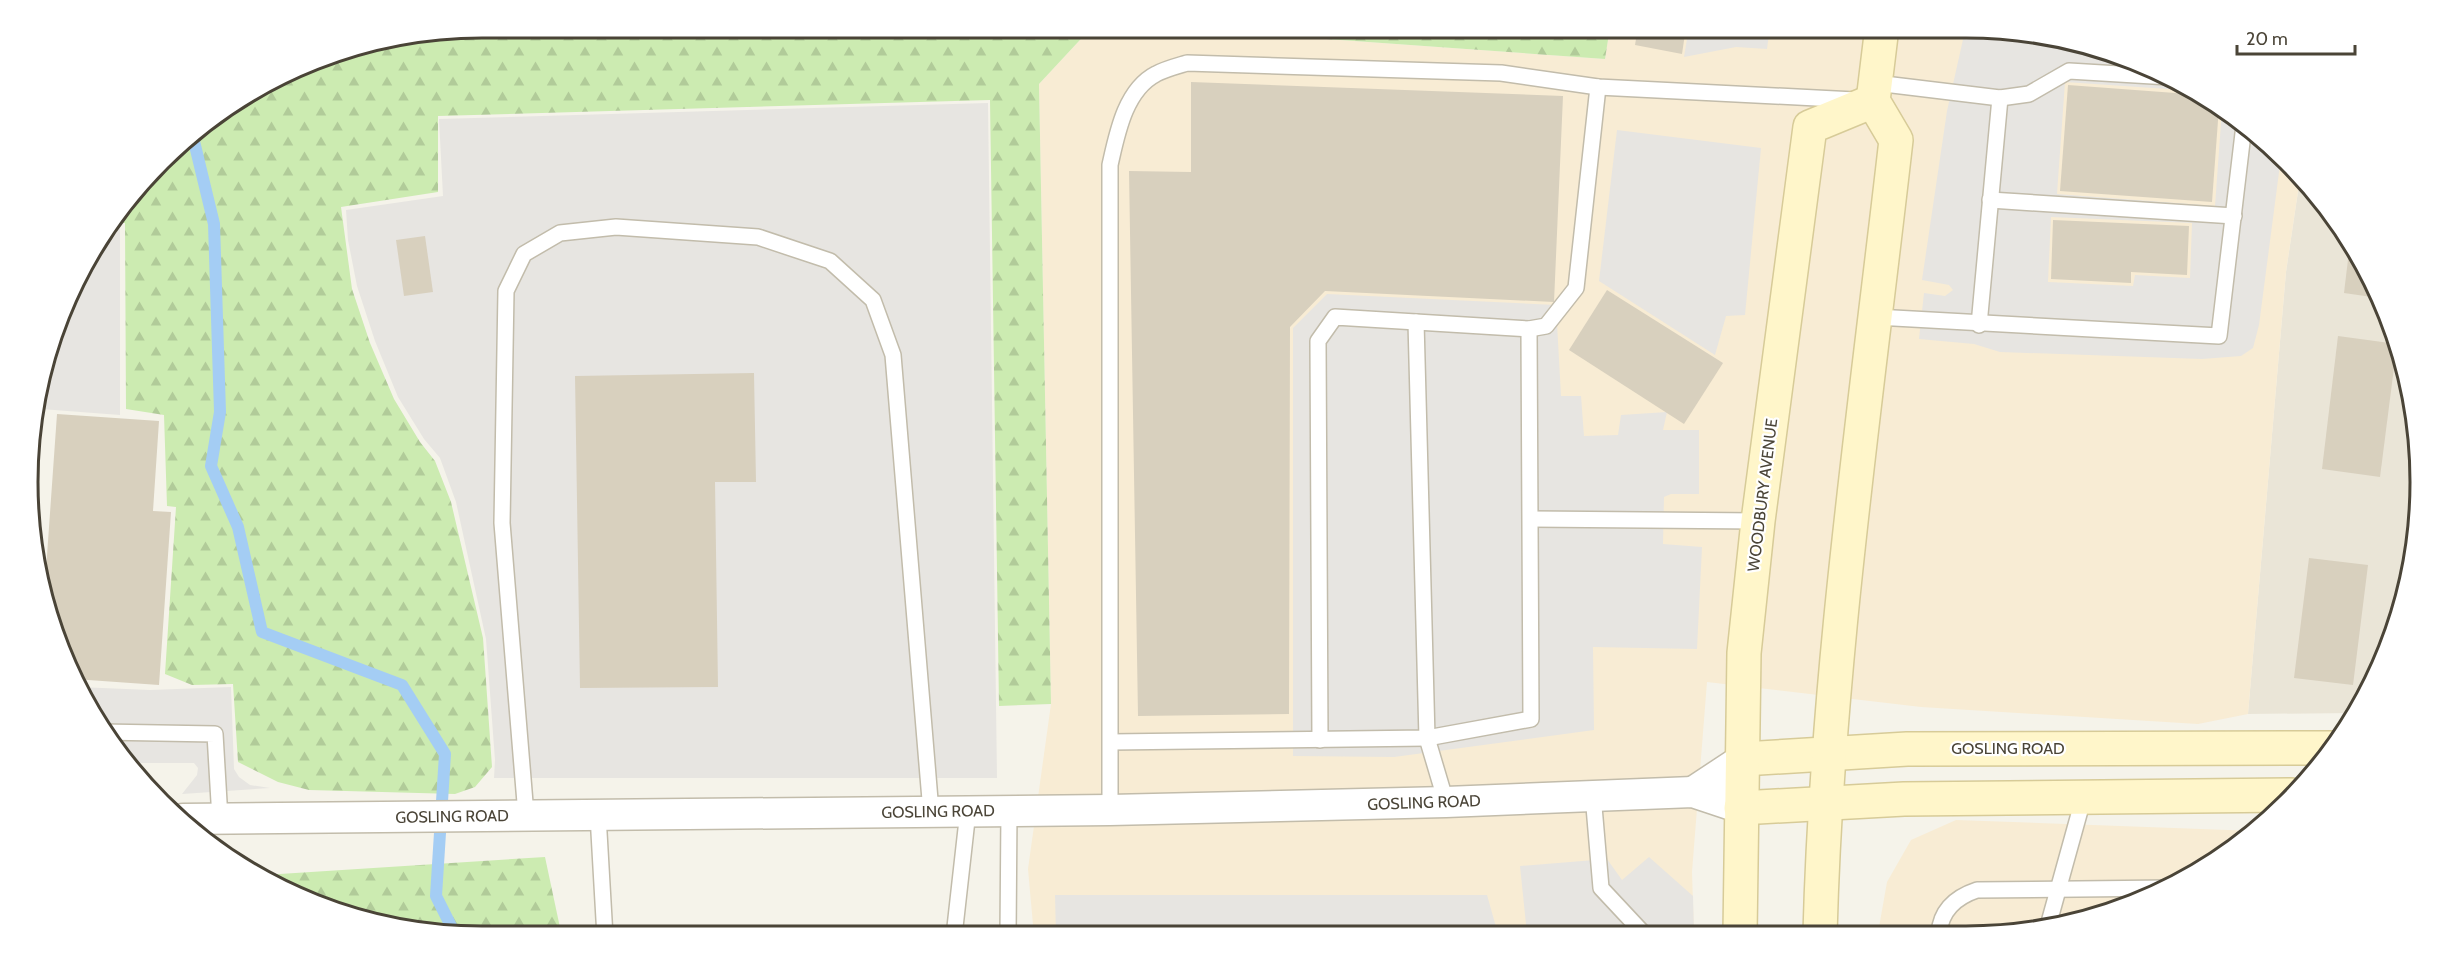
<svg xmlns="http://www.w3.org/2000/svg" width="2447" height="964" viewBox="0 0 2447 964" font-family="Cabin,sans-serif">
  <defs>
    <pattern id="forest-firs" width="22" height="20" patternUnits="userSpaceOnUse" patternTransform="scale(1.5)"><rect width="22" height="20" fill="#ccebb1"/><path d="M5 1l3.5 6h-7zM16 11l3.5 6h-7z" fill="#b1cb99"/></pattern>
  </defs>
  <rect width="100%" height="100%" fill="#f5f3ea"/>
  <path fill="#eae5d7" d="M2300,178L2326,205L2373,280L2404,364L2419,452L2416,541L2396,628L2354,713L2248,714L2286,272Z"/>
  <g fill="#f8ecd4">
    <path d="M1092,27H1157L1605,59L1610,27H1965L2111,51L2192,88L2265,140L2300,178L2286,272L2248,714L2198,724L1921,707L1707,682L1692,872L1694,934L1034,936L1028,869L1051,704L1039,84Z"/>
    <path d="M1956,820L2255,831L2166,890L2025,933H1878L1887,882L1911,840Z"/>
  </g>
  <g fill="url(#forest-firs)">
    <path d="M535,27H1092L1039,84L1051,704L999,706L990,100L438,116V192L341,207L352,289L370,343L394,399L420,442L435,461L451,502L483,638L492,767L475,787L455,794L309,790L278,782L238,762L233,684L192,685L165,674L176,507L167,506L164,415L126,409L125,223H114L182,140L255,88L335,51L465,30H535Z"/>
    <path d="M1157,27H1610L1605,59Z"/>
    <path d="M545,857L562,937H482L336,913L264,875Z"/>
  </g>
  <g fill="#e7e5e1" fill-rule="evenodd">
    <path d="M1689,27H1770L1767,49L1736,47L1684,57Z"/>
    <path d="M2003,33L2111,51L2197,91L2065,82L2057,194L2215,206L2222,109L2265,140L2281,157L2259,325L2253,348L2241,356L2202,359L2000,352L1974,344L1919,339L1924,293L1945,296L1953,290L1949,285L1922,280L1947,111L1964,35ZM2051,217L2192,223L2190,278L2135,275L2133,286L2048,282Z"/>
    <path d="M988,103L997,778H494L495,760L486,639L456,502L440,458L424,439L398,397L375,341L357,286L348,240L346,210L443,196L439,119Z"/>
    <path d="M1617,130L1761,148L1745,315L1726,316L1715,355L1599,281Z"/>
    <path d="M112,225H120V415L41,409L34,521L31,422L51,336L88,255Z"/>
    <path d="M1327,294L1556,305L1561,396H1581L1584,436L1618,435L1621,415L1667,412L1663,430H1699V494H1671L1664,497L1663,544L1702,547L1697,649L1593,647L1594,730L1394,757L1293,756V328Z"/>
    <path d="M78,687L150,690L231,687L234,769L239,777L250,785L270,788L182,794L197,775L198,768L194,763H130L103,734Z"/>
    <path d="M1649,857L1693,896L1694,934H1527L1520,866L1607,859L1622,880Z"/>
    <path d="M1055,895H1487L1498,934L1056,936Z"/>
  </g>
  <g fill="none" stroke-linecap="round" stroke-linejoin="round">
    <path stroke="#a4cdf4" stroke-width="12" d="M192,133L214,224L220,412L211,466L238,527L262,632L402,685L445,754L436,896L454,932"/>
  </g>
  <g fill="#d8d0be">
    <path d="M1638,27H1686L1682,54L1635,45Z"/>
    <path d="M1191,82L1563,96L1554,302L1325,291L1290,327L1289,714L1138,716L1129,171L1191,172Z"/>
    <path d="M2068,85L2202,95L2219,107L2212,202L2060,191Z"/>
    <path d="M2053,220L2189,226L2187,275L2131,272V283L2051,279Z"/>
    <path d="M425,236L433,292L404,296L396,240Z"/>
    <path d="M2350,243L2373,280L2379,298L2344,293Z"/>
    <path d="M1607,290L1723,363L1684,424L1569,350Z"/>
    <path d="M2338,336L2397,344L2380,477L2322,469Z"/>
    <path d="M754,373L756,482H715L718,687L580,688L575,376Z"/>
    <path d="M57,414L159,421L153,511L171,512L159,685L74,679L66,664L67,642L57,641L44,598Z"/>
    <path d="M2309,558L2368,565L2353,685L2294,678Z"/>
  </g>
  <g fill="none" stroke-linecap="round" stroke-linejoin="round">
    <g stroke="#c2bcab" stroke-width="18">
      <g id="lane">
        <path d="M1876,83L2000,98L2029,94L2069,71L2169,77"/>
        <path d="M1990,200L2234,216"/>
        <path d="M1876,317L2219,336L2244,125"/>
        <path d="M1416,322L1427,738L1446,802"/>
        <path d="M1979,325L2000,98"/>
        <path d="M31,436L32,418"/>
        <path d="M1532,519L1758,521"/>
        <path d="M102,732L215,734L220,819"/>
        <path d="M1320,740L1318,341L1335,317L1529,329L1546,326L1576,288L1598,87"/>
        <path d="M1111,742L1427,738L1531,719L1529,329"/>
        <path d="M1593,795L1601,888L1644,934"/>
        <path d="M1110,810V165C1117,134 1125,90 1156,74C1165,69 1177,66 1187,63L1501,73L1598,87L1855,100"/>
        <path d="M526,815L502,523L506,291L524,254L560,233L616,227L758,237L830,261L873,300L893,355L931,812"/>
        <path d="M598,815L605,937"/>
        <path d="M2048,926L2084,796"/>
        <path d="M1939,933C1941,910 1956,897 1977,890L2170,888"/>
        <path d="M954,936L968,811"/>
        <path d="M1008,936L1009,811"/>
      </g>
    </g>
    <g stroke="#c2bcab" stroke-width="33">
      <g id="street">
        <path d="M1693,792L1743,759"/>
        <path d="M183,819L1110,810L1446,802L1693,792L1741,808"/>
      </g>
    </g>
    <g stroke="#d7cb98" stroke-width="36">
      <g id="secondary">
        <path d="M1743,759L1907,749L2332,748"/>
        <path d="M1741,808L1904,799L2291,795"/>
        <path d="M1740,934L1744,653L1758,521L1810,127L1873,101"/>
        <path d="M1820,934C1827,667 1866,404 1896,140L1873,101L1882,27"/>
      </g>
    </g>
    <use href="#lane" stroke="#fff" stroke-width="15"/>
    <use href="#street" stroke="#fff" stroke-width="30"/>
    <use href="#secondary" stroke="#fff6ca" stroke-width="33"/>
  </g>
  <g text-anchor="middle" stroke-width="4.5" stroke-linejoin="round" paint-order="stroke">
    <g font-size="16" fill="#4a4437" stroke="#fff">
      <text transform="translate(1762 495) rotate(-83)" y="6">WOODBURY AVENUE</text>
      <text x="2008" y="754">GOSLING ROAD</text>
      <text transform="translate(1424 802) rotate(-2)" y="6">GOSLING ROAD</text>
      <text transform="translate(938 811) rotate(-1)" y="6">GOSLING ROAD</text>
      <text transform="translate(452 816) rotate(-1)" y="6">GOSLING ROAD</text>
    </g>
  </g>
  <path d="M0 0H2447V964H0ZM482 38H1966A444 444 0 0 1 2410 482V482A444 444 0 0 1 1966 926H482A444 444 0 0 1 38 482V482A444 444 0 0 1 482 38Z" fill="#fff" fill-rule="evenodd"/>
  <path fill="none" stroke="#4a4437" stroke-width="3" d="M482 38H1966A444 444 0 0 1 2410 482V482A444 444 0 0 1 1966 926H482A444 444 0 0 1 38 482V482A444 444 0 0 1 482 38Z"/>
  <path d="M2237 45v9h118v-9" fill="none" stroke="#4a4437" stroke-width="3"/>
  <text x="2246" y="45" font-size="18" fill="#4a4437" stroke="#ffffff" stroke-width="4.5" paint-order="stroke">20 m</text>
</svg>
